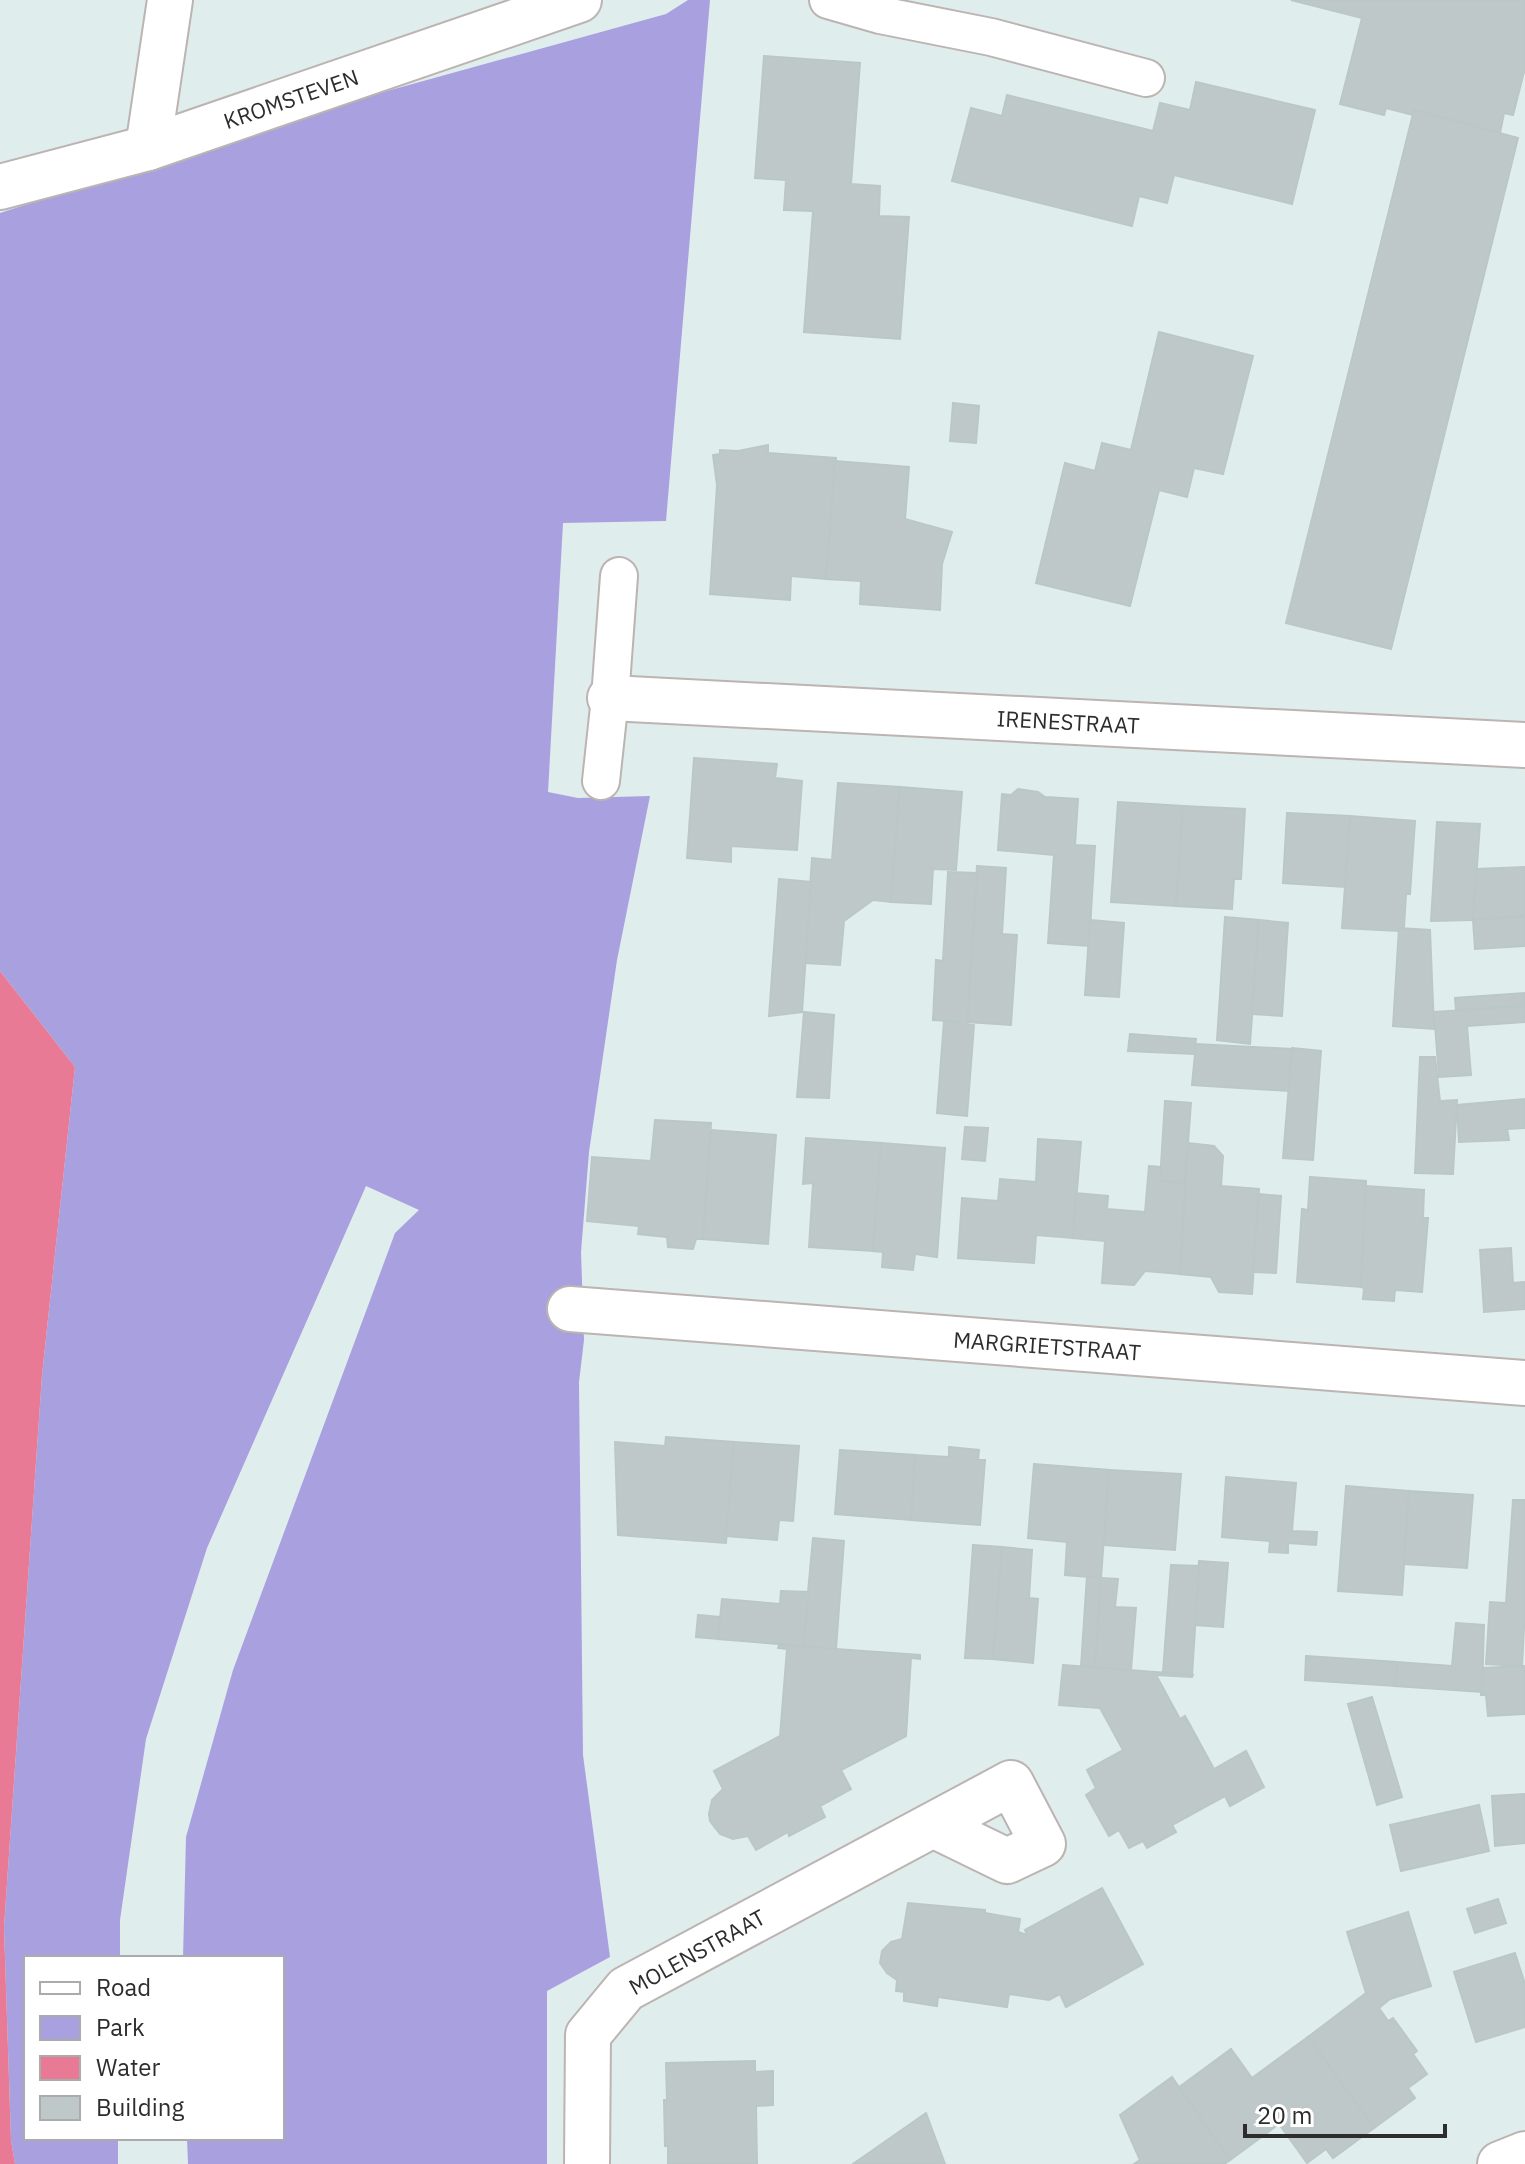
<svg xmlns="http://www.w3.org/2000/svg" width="1525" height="2164" viewBox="0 0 1525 2164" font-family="'IBM Plex Sans',sans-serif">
  <rect width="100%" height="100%" fill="#e0eded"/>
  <path fill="#a9a0e0" d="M688,0H710L666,521L563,523L548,792L578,798L650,796L617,960L589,1152L581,1252L584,1340L579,1382L583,1755L610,1957L547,1991V2164H188L187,2138H282V1958H183L186,1837L233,1670L395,1233L419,1210L366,1186L207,1548L146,1739L120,1920V1958H26V2138H118V2164H15L11,2140L4,1927L42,1375L75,1067L0,971V213L333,106L666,14Z"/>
  <path fill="#e97a96" d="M0,971L75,1067L42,1375L4,1927L11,2140L15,2164H0Z"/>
  <g fill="#bfc8c9" stroke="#bac7c9" stroke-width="2">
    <path d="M1291,0H1525V68L1513,115L1504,113L1500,133L1414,110L1413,115L1386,108L1384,115L1340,104L1362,18Z"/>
    <path d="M764,56L860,63L851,184L880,186L879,216L909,217L900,339L804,332L813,211L784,210L786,180L755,178Z"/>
    <path d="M1196,82L1315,110L1292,204L1174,175L1167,203L1139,196L1132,226L952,181L971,108L1002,116L1007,95L1153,131L1160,103L1190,110Z"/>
    <path d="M1414,110L1518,138L1391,649L1286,623Z"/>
    <path d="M1159,332L1253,356L1223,474L1194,468L1187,497L1159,490L1130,606L1036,583L1065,463L1095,471L1102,443L1131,450Z"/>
    <path d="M953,403L979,406L976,443L950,441Z"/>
    <path d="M768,445V453L836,458L826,579L791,576L790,600L710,594L717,485L713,455L720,454V450L738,451Z"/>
    <path d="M835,461L909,467L905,519L952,532L942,564L940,610L860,604L861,581L826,579Z"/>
    <path d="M694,758L777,764L775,778L802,781L797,850L731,846V862L687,858Z"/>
    <path d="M838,783L900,787L891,902L873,900L844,921L840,965L805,963L812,858L832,860Z"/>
    <path d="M900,787L962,792L956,870L933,869L931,904L891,902Z"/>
    <path d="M1018,789L1038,792L1045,797L1078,799L1075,845L1095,846L1089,946L1048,943L1054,855L998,850L1002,794L1011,795Z"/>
    <path d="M1118,802L1183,806L1176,906L1111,902Z"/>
    <path d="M1183,806L1245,809L1241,879H1234L1232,909L1176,906Z"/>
    <path d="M1287,813L1350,816L1345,887L1283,883Z"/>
    <path d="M1350,816L1415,821L1410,894H1406L1404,928H1399V931L1342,928Z"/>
    <path d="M1437,822L1480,824L1473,920L1431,921Z"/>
    <path d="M977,866L1006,868L1002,934L1017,935L1011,1025L967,1022Z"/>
    <path d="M1525,867V916L1473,920L1477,869Z"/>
    <path d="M948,872L977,873L967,1022L933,1020L936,960L943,961Z"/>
    <path d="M779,879L811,882L802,1012L769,1016Z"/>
    <path d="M1525,916V946L1475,949L1473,920Z"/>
    <path d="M1225,917L1259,920L1250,1044L1217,1040Z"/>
    <path d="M1090,920L1124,923L1119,997L1085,995Z"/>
    <path d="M1259,920L1288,923L1282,1016L1252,1014Z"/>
    <path d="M1399,928L1430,930L1434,1029L1393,1026Z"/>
    <path d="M1525,993V1006L1456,1011L1455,998Z"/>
    <path d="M1525,1006V1022L1467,1026L1471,1075L1439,1077L1434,1012Z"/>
    <path d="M804,1012L834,1015L829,1098L797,1097Z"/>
    <path d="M944,1021L974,1025L967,1116L937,1113Z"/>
    <path d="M1130,1034L1196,1039L1194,1054L1128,1051Z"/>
    <path d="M1196,1044L1292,1049L1289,1091L1192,1085Z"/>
    <path d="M1292,1048L1321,1051L1313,1160L1283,1158Z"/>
    <path d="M1420,1057H1435L1440,1101L1457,1100L1453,1174L1415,1173Z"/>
    <path d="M1525,1099V1128L1507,1129L1509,1140L1459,1142L1457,1105Z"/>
    <path d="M1165,1101L1191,1103L1185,1183L1160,1181Z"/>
    <path d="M655,1120L711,1123L703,1239H696L693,1249L668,1247L667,1237L638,1234L639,1226L587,1221L592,1157L651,1161Z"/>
    <path d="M965,1127L988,1128L985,1161L962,1159Z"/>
    <path d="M711,1130L776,1135L768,1244L703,1239Z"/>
    <path d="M806,1138L881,1143L873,1251L809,1247L813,1183L803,1184Z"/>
    <path d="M1038,1139L1081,1142L1073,1238L1036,1235L1034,1263L958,1258L962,1198L998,1201L1000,1179L1036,1182Z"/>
    <path d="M881,1143L945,1148L937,1257L915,1254L913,1270L882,1267L883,1252L873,1251Z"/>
    <path d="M1188,1143L1214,1146L1223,1156L1221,1186L1259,1189L1252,1294L1219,1292L1211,1277L1180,1274Z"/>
    <path d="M1149,1166L1161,1167L1160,1181L1185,1183L1180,1274L1145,1271L1134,1285L1102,1283L1105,1241L1073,1238L1076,1193L1108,1196L1107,1209L1145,1212Z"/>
    <path d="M1310,1177L1366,1181L1361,1287L1297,1282L1302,1209L1308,1210Z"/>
    <path d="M1366,1186L1424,1190L1423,1218H1428L1422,1292L1395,1290L1394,1301L1363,1299L1364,1288L1361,1287Z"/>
    <path d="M1259,1194L1281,1196L1276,1273L1253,1272Z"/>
    <path d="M1511,1248L1513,1283L1525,1282V1309L1484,1312L1480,1250Z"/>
    <path d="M666,1437L734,1442L726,1543L618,1535L615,1442L665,1446Z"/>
    <path d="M734,1442L799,1446L793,1521L779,1520L777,1540L726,1536Z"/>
    <path d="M949,1447L979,1450L978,1460H985L980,1525L911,1520L915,1455L949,1457Z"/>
    <path d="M840,1450L915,1455L911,1520L835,1514Z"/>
    <path d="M1034,1464L1109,1470L1101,1578L1065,1575L1067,1542L1028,1538Z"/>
    <path d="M1109,1470L1181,1474L1175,1550L1104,1545Z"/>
    <path d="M1226,1477L1296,1483L1292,1531L1317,1532L1316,1545L1288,1543V1553L1269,1552L1270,1541L1222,1537Z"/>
    <path d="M1346,1486L1409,1491L1402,1595L1338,1591Z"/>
    <path d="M1409,1491L1473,1495L1467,1568L1404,1564Z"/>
    <path d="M1513,1500H1525V1609L1522,1666L1486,1664L1490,1602L1506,1603Z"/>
    <path d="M813,1538L844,1541L836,1649L803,1646Z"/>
    <path d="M973,1545L1002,1547L993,1659L965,1658Z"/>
    <path d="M1002,1547L1032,1550L1029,1598L1038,1599L1033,1663L993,1659Z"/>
    <path d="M1199,1561L1228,1563L1223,1627L1194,1625Z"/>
    <path d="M1171,1565L1199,1566L1192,1675L1163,1672Z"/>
    <path d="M1087,1576L1101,1578L1095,1667L1081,1666Z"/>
    <path d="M1101,1578L1118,1579L1115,1607L1136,1608L1131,1670L1095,1667Z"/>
    <path d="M781,1591L809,1592L803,1646L718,1639L722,1599L780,1604Z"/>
    <path d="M698,1615L720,1617L718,1639L696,1637Z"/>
    <path d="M1456,1623L1484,1625L1482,1692L1395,1686L1397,1662L1452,1666Z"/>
    <path d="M779,1645L920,1655V1659L911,1658L906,1736L841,1770L851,1789L820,1806L825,1817L789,1836L788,1832L756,1850L748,1836L733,1839L720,1834L710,1821L709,1814L712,1800L723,1789L714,1771L780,1736L787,1649L778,1648Z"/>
    <path d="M1306,1656L1397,1662L1395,1686L1305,1680Z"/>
    <path d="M1063,1665L1193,1675L1192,1677L1156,1675L1180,1719L1185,1716L1214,1769L1246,1751L1264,1787L1230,1806L1225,1796L1172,1825L1176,1832L1147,1848L1143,1841L1129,1848L1119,1830L1109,1836L1086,1795L1096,1788L1087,1770L1123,1750L1100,1708L1059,1705Z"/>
    <path d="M1522,1666H1525V1714L1488,1716L1486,1695H1481L1482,1668Z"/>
    <path d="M1372,1697L1402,1797L1377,1805L1348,1704Z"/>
    <path d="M1525,1794V1843L1495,1846L1492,1796Z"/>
    <path d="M1479,1805L1489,1851L1401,1871L1390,1825Z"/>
    <path d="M1102,1888L1143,1964L1066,2007L1060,1994L1049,2000L1009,1994L1007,2007L938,1997L937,2006L904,2001V1992L896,1991L897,1980L887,1973L880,1963L882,1951L891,1942L902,1939L908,1903L985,1910V1913L1020,1919L1018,1932L1027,1935L1025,1930Z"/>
    <path d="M1498,1899L1506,1923L1475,1933L1467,1909Z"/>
    <path d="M1408,1912L1431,1986L1390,1999L1379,2008L1388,2021L1393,2018L1417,2051L1413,2054L1427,2074L1408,2088L1415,2098L1374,2128L1308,2037L1366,1993L1347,1932Z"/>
    <path d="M1515,1953L1525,1984V2027L1476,2042L1454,1972Z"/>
    <path d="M1308,2037L1374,2128L1333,2158L1326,2149L1307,2163L1279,2124L1230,2160L1178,2088L1231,2049L1252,2078Z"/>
    <path d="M755,2061V2072L773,2071V2105L756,2106L757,2164H668V2146H665L664,2100H667L666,2063Z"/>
    <path d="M1172,2077L1230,2160L1224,2164H1134L1140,2160L1120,2115Z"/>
    <path d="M926,2113L945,2164H853Z"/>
  </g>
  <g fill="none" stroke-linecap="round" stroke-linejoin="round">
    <g stroke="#bcb4b1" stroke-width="40">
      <g id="service">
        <path d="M828,0L880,15L991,37L1146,78"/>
        <path d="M601,781L610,698L619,576"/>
      </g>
    </g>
    <g stroke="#bcb4b1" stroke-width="48">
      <g id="minor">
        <path d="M148,148L170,0"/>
        <path d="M0,187L148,148L579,0"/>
        <path d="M610,698L1525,745"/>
        <path d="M570,1309L1525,1383"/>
        <path d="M587,2164L588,2035L626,1989L1011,1783L1043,1844L1007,1861L933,1825"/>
        <path d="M1500,2164L1525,2154"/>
      </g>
    </g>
    <use href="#service" stroke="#fff" stroke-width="36"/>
    <use href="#minor" stroke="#fff" stroke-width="44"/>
  </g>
  <g text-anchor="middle" stroke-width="7" stroke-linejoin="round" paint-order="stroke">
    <g font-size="22" fill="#2d2d2d" stroke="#fff">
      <text transform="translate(291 99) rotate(-19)" y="8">KROMSTEVEN</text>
      <text transform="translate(1068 722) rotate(3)" y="8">IRENESTRAAT</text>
      <text transform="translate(1047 1346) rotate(4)" y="8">MARGRIETSTRAAT</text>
      <text transform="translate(697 1952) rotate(-29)" y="8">MOLENSTRAAT</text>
    </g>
  </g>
  <rect x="24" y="1956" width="260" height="184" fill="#ffffff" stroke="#ababab" stroke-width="2"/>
  <rect x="40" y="1982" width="40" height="12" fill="#ffffff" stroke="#ababab" stroke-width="2"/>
  <text x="96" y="1996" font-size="24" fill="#2d2d2d">Road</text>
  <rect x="40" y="2016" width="40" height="24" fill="#a9a0e0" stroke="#ababab" stroke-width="2"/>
  <text x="96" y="2036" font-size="24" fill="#2d2d2d">Park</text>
  <rect x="40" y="2056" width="40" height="24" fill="#e97a96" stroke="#ababab" stroke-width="2"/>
  <text x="96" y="2076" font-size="24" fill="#2d2d2d">Water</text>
  <rect x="40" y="2096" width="40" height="24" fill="#bfc8c9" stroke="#ababab" stroke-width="2"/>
  <text x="96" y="2116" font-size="24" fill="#2d2d2d">Building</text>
  <path d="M1245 2124v12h200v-12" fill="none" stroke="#2d2d2d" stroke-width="4"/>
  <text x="1257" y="2124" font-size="24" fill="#2d2d2d" stroke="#ffffff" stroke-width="6" paint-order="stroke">20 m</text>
</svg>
